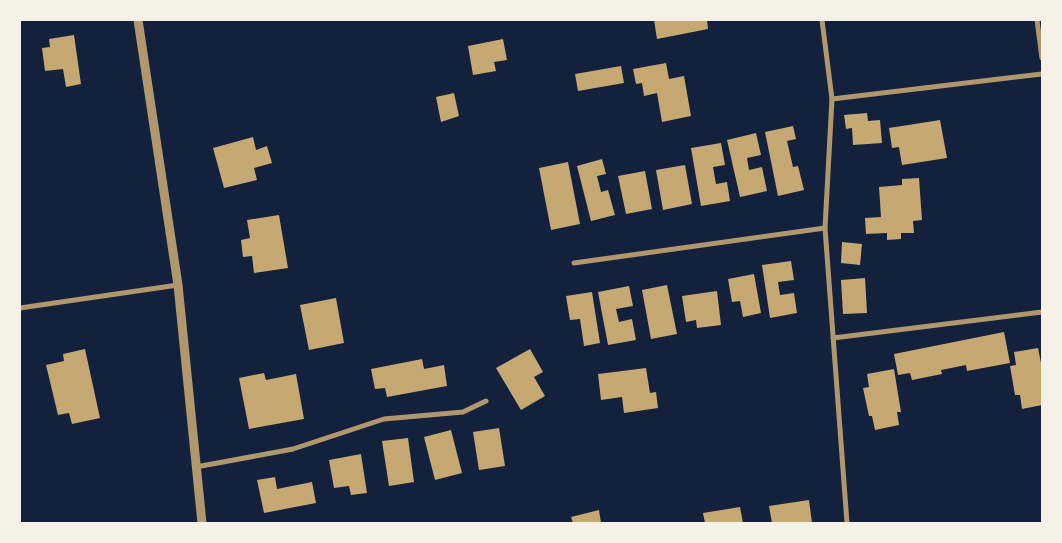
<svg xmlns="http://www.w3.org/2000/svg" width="1062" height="543" viewBox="0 0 1062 543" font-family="Signika,sans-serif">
  <rect width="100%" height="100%" fill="#14213d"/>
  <g fill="#c6a872">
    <path d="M654,20H707L708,29L657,39Z"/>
    <path d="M74,35L81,84L66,87L63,69L45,71L42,48L50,47L49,39Z"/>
    <path d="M503,39L507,60L494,62L496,71L473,75L468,46Z"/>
    <path d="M666,63L669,79L684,76L691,116L662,122L657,93L644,96L642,83L636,84L633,69Z"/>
    <path d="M621,66L624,83L578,91L575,74Z"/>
    <path d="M454,93L459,116L441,122L436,97Z"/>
    <path d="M867,113L868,121L880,120L882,143L853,145L852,128L846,129L844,115Z"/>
    <path d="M940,120L947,158L902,165L899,147L892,148L889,128Z"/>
    <path d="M793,126L796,139L787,141L793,167L798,166L804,190L778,196L765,132Z"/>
    <path d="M756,133L761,155L747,158L749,170L762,167L767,191L740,197L727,140Z"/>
    <path d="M253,137L256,150L267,146L272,163L254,168L257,180L224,188L213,148Z"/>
    <path d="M721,143L725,165L713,167L716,184L727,182L730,201L701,206L691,148Z"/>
    <path d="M602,159L606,174L597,176L601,192L608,190L615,215L591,221L577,166Z"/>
    <path d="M568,162L580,224L551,230L539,168Z"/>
    <path d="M685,165L692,204L663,210L656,170Z"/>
    <path d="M645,171L652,209L626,214L618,176Z"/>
    <path d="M919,178L922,220L913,221L914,233H901V239L887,240V233L866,234L865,218L881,217L879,187L902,185V179Z"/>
    <path d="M279,215L288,268L254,273L252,256L243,257L241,240L250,238L247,220Z"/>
    <path d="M842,242L862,244L860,265L841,263Z"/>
    <path d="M791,261L794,280L778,282L780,295L794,293L797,313L770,318L762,265Z"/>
    <path d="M754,274L761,313L743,317L740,301L732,302L728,279Z"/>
    <path d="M865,278L867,313L843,314L841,280Z"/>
    <path d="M667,285L677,334L651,339L642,290Z"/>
    <path d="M629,286L633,306L616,309L619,322L632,319L636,340L608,345L598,292Z"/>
    <path d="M717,291L721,325L697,328L696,320L686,322L682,296Z"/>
    <path d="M592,292L600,343L584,346L580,319L570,320L566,296Z"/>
    <path d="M336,298L344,343L309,350L300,305Z"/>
    <path d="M1004,332L1010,363L967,371L966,365L941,370L942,374L912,380L910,373L898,375L894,354Z"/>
    <path d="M1038,348L1042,368V405L1022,409L1020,395H1015L1010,366L1016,365L1014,352Z"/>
    <path d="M85,349L100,418L72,424L69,413L58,415L46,365L64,361L63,354Z"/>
    <path d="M530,349L543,372L534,377L545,396L521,410L496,368Z"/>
    <path d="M422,359L424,369L444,365L447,386L387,397L385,388L375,389L371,369Z"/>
    <path d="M646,368L650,393L656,392L658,408L624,413L622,397L601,400L598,374Z"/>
    <path d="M894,369L901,412H897L899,425L875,430L872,416H869L863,388L869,387L867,374Z"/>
    <path d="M264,373L266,380L296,374L304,419L249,429L239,378Z"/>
    <path d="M499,428L505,466L479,470L473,432Z"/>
    <path d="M451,430L462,473L435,480L424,437Z"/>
    <path d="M408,438L414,482L389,486L382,441Z"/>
    <path d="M361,454L367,493L351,495L349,486L334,488L329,460Z"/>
    <path d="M275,477L277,489L312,482L316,503L264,513L257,480Z"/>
    <path d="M809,500L812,523H772L769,506Z"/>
    <path d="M740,507L743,523H705L703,513Z"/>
    <path d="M599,510L601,523H573L571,517Z"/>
  </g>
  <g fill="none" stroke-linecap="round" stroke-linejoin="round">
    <g stroke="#b1986c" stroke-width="5">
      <path d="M822,20L832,99L825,228L847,523"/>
      <path d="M1037,20L1042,58"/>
      <path d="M832,99L1042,74"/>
      <path d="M574,263L825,228"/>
      <path d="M20,308L178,285"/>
      <path d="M833,338L1042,312"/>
      <path d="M196,467L293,449L384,419L463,412L486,401"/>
    </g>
    <path stroke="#b1986c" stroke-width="9" d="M138,20L178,285L202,523"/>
  </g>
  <rect width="1062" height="543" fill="none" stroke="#f6f1e7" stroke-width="42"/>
</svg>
